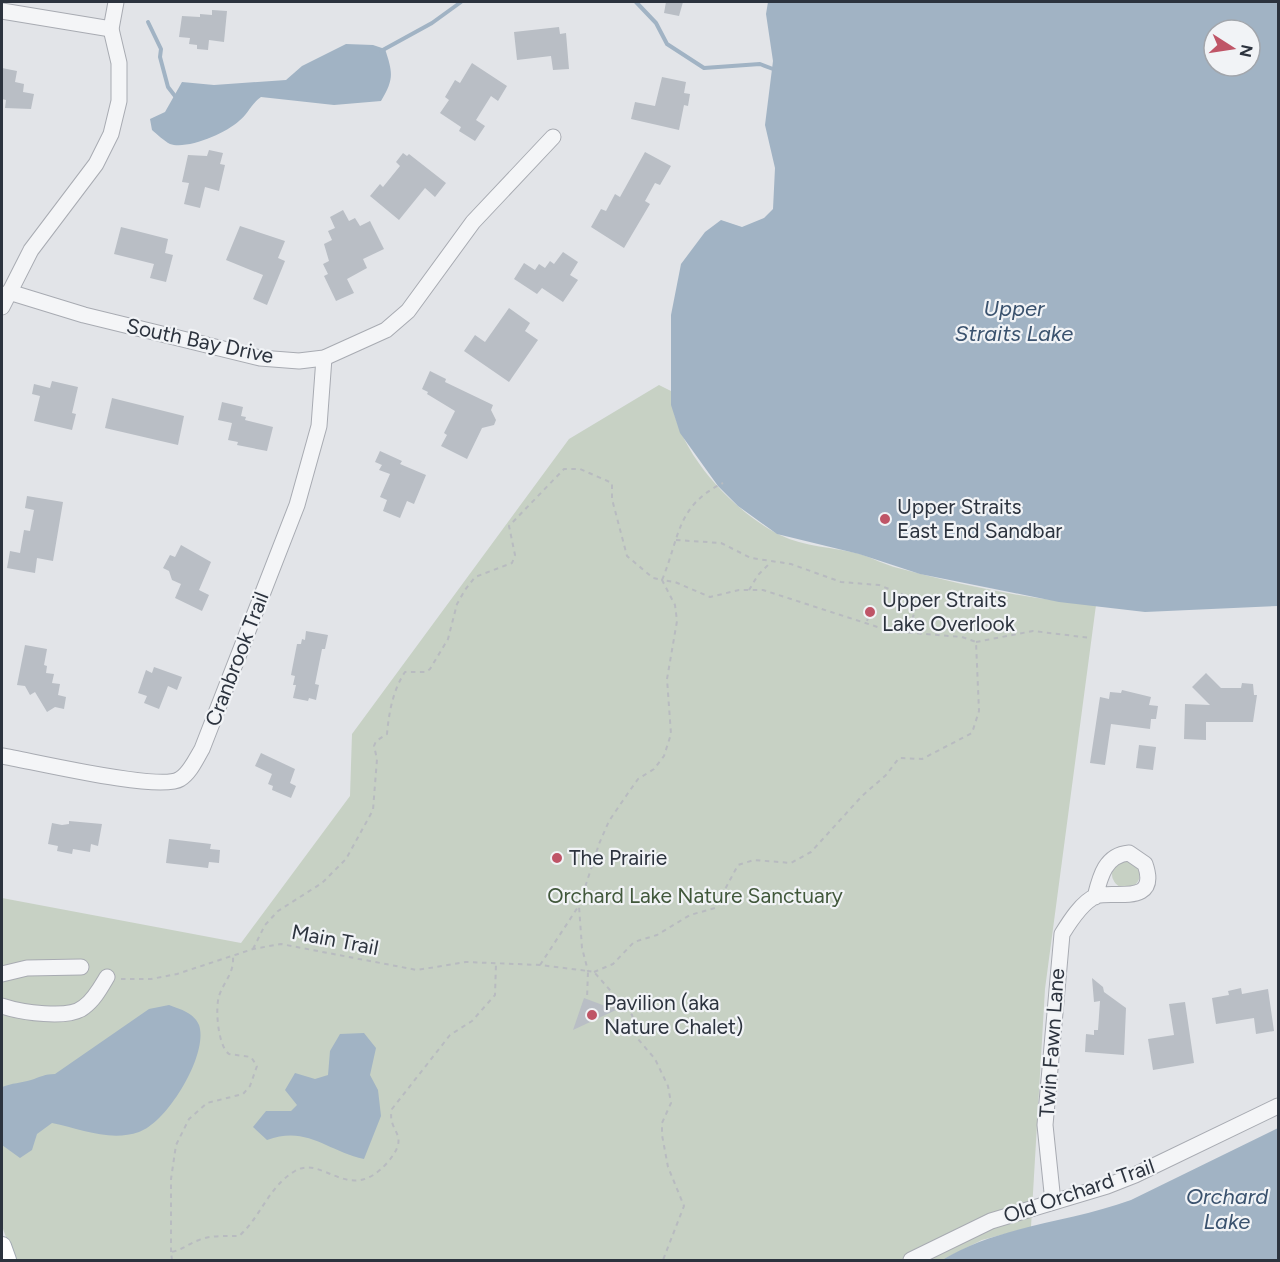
<svg xmlns="http://www.w3.org/2000/svg" width="1280" height="1262" viewBox="0 0 1280 1262" font-family="Figtree,sans-serif">
  <rect width="100%" height="100%" fill="#e2e4e8"/>
  <g fill="#c7d1c4">
    <path d="M659,385L671,391C672,447 732,511 780,535C804,547 834,547 860,554C873,558 885,565 898,568C963,586 1029,599 1096,605L1045,989L1031,1227L982,1240L942,1260H14L2,1226V898L241,943L350,796L352,734L569,439Z"/>
    <circle cx="1126" cy="874" r="14"/>
  </g>
  <g fill="#a1b3c4" fill-rule="evenodd">
    <path d="M768,2H1278V606L1145,612L1059,602L920,574L859,554L777,534L738,506L718,486L680,433L671,405V315L681,264L705,232L721,220L742,227L764,218L773,209L775,168L765,125L773,61L766,14ZM1214,30H1250V66H1214Z"/>
    <path d="M346,44L373,45L385,49C393,73 394,79 381,101L334,105L261,97C251,104 248,114 239,121C226,133 187,150 170,144C164,141 157,134 152,130L150,119L165,112L182,82L214,85L286,80L302,66Z"/>
    <path d="M169,1005C180,1009 194,1013 199,1025C209,1054 167,1123 139,1132C110,1142 81,1129 52,1123L37,1134L32,1150L20,1158L2,1145V1087C12,1083 21,1083 31,1080C40,1077 45,1074 55,1074L149,1009Z"/>
    <path d="M364,1033L376,1048L370,1075L378,1090L381,1116L364,1159C327,1151 307,1125 267,1140L253,1127L266,1111H291L297,1105L285,1090L295,1073L315,1079L328,1075L330,1051L340,1034Z"/>
    <path d="M1278,1128V1260H942C1000,1225 1068,1223 1131,1200Z"/>
  </g>
  <g fill="none" stroke-linecap="round" stroke-linejoin="round">
    <g stroke="#a1b3c4" stroke-width="4">
      <path d="M636,2L656,23L667,44L704,68L760,64L773,69"/>
      <path d="M148,22L161,49L160,57L168,87L178,100"/>
      <path d="M381,51L432,23L461,2"/>
    </g>
  </g>
  <g fill="#b9bec5">
    <path d="M666,2H683L679,16L664,13Z"/>
    <path d="M212,10L227,11L224,42L209,40L208,50L197,49V45L189,44L190,38L179,37L182,16L200,17V14L212,15Z"/>
    <path d="M559,27L560,34L566,33L569,69L553,70L551,56L517,60L514,32Z"/>
    <path d="M472,63L507,86L498,101L491,96L476,120L485,126L475,141L459,131L461,127L440,113L449,100L445,97L455,80L460,83Z"/>
    <path d="M2,68L17,71L15,82L24,84L23,92L34,94L31,109L5,108L6,100L2,99Z"/>
    <path d="M662,77L686,82L684,93L690,94L688,106L684,105L679,130L631,119L635,102L655,106Z"/>
    <path d="M209,150L223,153L220,164L225,165L219,191L205,187L200,208L184,204L189,183L182,182L188,155L207,156Z"/>
    <path d="M645,152L671,166L660,185L655,183L645,201L650,204L624,248L591,227L601,209L606,211L615,194L620,197Z"/>
    <path d="M403,153L407,156L409,154L446,183L435,197L425,188L399,220L370,196L380,184L383,187L400,166L396,162Z"/>
    <path d="M343,210L349,221L355,218L360,226L370,221L384,249L363,259L367,268L347,279L354,293L336,301L324,276L328,274L323,264L329,261L324,244L332,240L328,231L335,228L330,217Z"/>
    <path d="M240,226L285,241L278,258L285,261L267,305L253,299L263,275L226,260Z"/>
    <path d="M121,227L168,239L165,253L173,255L166,282L150,278L154,264L114,254Z"/>
    <path d="M563,252L578,262L570,275L578,280L563,302L542,288L537,294L514,279L524,263L535,270L539,264L545,268L550,261L554,264Z"/>
    <path d="M509,308L530,323L525,331L538,340L509,382L464,351L475,335L485,342Z"/>
    <path d="M430,371L446,379L445,382L493,405L491,410L496,420L494,425L482,428L467,459L441,446L447,435L444,433L455,411L427,394L428,392L422,389Z"/>
    <path d="M52,381L78,387L72,413L76,414L72,430L34,421L40,396L32,394L34,384L50,388Z"/>
    <path d="M112,398L184,416L178,445L105,428Z"/>
    <path d="M222,402L243,407L241,416L246,417L245,420L273,427L267,451L237,445L238,442L228,440L232,423L218,420Z"/>
    <path d="M380,451L402,461L400,464L426,475L414,504L407,501L400,518L383,511L387,500L380,497L390,474L379,470L382,465L375,462Z"/>
    <path d="M27,496L63,502L53,561L37,558L35,573L7,568L10,551L20,553L24,530L30,531L34,510L25,508Z"/>
    <path d="M181,545L211,562L199,590L209,595L202,611L175,598L181,584L172,580L169,571L163,568L170,555L175,557Z"/>
    <path d="M306,631L328,635L325,649H322L315,684L319,685L316,700L309,698L308,701L293,698L296,685H293L295,676L291,675L297,644H301L302,639L305,640Z"/>
    <path d="M25,645L47,649L44,665L47,666L46,673L54,674L52,683L60,684L58,695L66,697L64,709L55,707L47,712L35,692L30,695L25,686L17,685Z"/>
    <path d="M154,667L182,677L177,690L168,686L159,709L144,703L147,696L138,693L146,670L152,673Z"/>
    <path d="M1206,673L1221,688H1241L1242,683L1253,684L1254,695H1257L1253,722H1206V740L1184,739L1185,704L1210,705L1192,687Z"/>
    <path d="M1122,690L1151,697L1149,705L1158,706L1156,719H1151L1150,729L1111,724L1105,765L1090,763L1100,697L1109,699L1110,692L1121,693Z"/>
    <path d="M1139,745L1156,747L1153,770L1136,768Z"/>
    <path d="M261,753L295,769L290,783L296,786L291,798L272,790L273,786L268,784L272,774L255,766Z"/>
    <path d="M69,821L102,824L98,846L91,844L90,852L73,849L72,854L57,851L58,846L48,844L52,823L62,825L69,824Z"/>
    <path d="M169,839L211,844L210,849L220,850L219,863L209,862L208,868L166,863Z"/>
    <path d="M1092,978L1103,987L1104,992L1126,1008L1124,1055L1085,1052L1086,1034L1094,1035V1030H1098L1100,1001L1094,1002Z"/>
    <path d="M1241,988L1242,994L1268,989L1274,1031L1256,1034L1254,1018L1216,1024L1212,998L1229,995L1228,991Z"/>
    <path d="M584,998L616,1010L573,1030Z"/>
    <path d="M1185,1002L1194,1063L1153,1070L1148,1039L1174,1035L1169,1004Z"/>
  </g>
  <g fill="none" stroke-linecap="round" stroke-linejoin="round">
    <g stroke="#a8abb2" stroke-width="17">
      <g id="minor">
        <path d="M2,11L111,29"/>
        <path d="M9,292L84,315L260,358L299,361L324,358L386,330L408,311L473,222L553,137"/>
        <path d="M2,307L31,250L96,164L111,134L119,101V63L111,29L116,2"/>
        <path d="M2,756C32,761 160,792 180,779C190,773 196,759 202,749L297,505L319,426L324,358"/>
        <path d="M2,974L27,968L81,967"/>
        <path d="M2,1006C20,1012 69,1020 84,1007C94,1000 101,987 107,977"/>
        <path d="M1053,1202L1045,1125L1062,934C1070,921 1082,902 1096,896C1112,890 1160,907 1145,864L1129,853C1105,855 1100,877 1095,897"/>
        <path d="M911,1260L991,1221L1107,1186L1135,1175L1278,1106"/>
      </g>
    </g>
    <g stroke="#a2a9b3" stroke-width="20">
      <path id="major" d="M2,1246L7,1260"/>
    </g>
    <g stroke="#b8bbc0" stroke-width="2" stroke-dasharray="4.5 4.5" stroke-linecap="butt">
      <path d="M676,540L721,543L751,558L791,564L841,582L879,585L907,596L919,598L908,633"/>
      <path d="M749,590L758,575L769,564"/>
      <path d="M867,621L870,612"/>
      <path d="M976,642L1033,631L1091,638"/>
      <path d="M253,949L265,925L278,911L322,883L346,859L373,810L377,759L374,746L376,741L387,734C389,712 393,690 405,672H426L430,669L448,639L457,604L465,590L475,577L512,563L515,555L509,526L564,469H580L612,483V499L627,556L653,578L662,580C680,537 676,506 723,483"/>
      <path d="M540,965L578,907"/>
      <path d="M594,972L613,964L634,942L657,935L690,915L715,908L738,865L754,860L791,863L811,852L862,796L886,775L899,758L922,759L972,733L979,711L976,642L962,637L890,631L763,590H739L710,597L675,582L662,580L675,605L677,621L667,679L671,734L664,756L654,769L638,779L626,796L609,821L599,844L579,906L582,948L588,971L594,972L632,1015L638,1039L655,1059L668,1086L671,1103L662,1123V1135L668,1167L684,1206L663,1260"/>
      <path d="M121,979H151L177,974L253,949L281,944L417,970L466,962L540,965L588,971L587,999"/>
      <path d="M612,1009L622,1001"/>
      <path d="M171,1252V1179L176,1145L189,1119L207,1103L243,1094L250,1086L257,1066L251,1057L229,1054C218,1046 215,1009 219,996C224,981 234,974 233,957"/>
      <path d="M172,1260L171,1252C182,1250 188,1244 199,1240C211,1235 226,1236 239,1236C261,1217 268,1187 295,1171C323,1154 349,1206 387,1163C413,1133 386,1133 392,1109L450,1035L472,1021L495,995L496,963"/>
    </g>
    <use href="#minor" stroke="#f4f5f7" stroke-width="15"/>
    <use href="#major" stroke="#fff" stroke-width="18"/>
  </g>
  <g fill="#bf5567" stroke="#f1f3f6" stroke-width="2">
    <circle cx="885" cy="519" r="6"/>
    <circle cx="870" cy="612" r="6"/>
    <circle cx="557" cy="858" r="6"/>
    <circle cx="592" cy="1015" r="6"/>
  </g>
  <g text-anchor="middle" stroke-width="4.5" stroke-linejoin="round" paint-order="stroke">
    <g font-size="21" fill="#2c333e" stroke="#f1f3f6">
      <text transform="translate(200 341) rotate(12)" y="7">South Bay Drive</text>
      <text transform="translate(237 659) rotate(-69)" y="7">Cranbrook Trail</text>
      <text transform="translate(335 940) rotate(11)" y="7">Main Trail</text>
      <text transform="translate(1052 1043) rotate(-86)" y="7">Twin Fawn Lane</text>
      <text transform="translate(1079 1191) rotate(-19)" y="7">Old Orchard Trail</text>
    </g>
    <g font-size="21" fill="#2c333e" stroke="#f1f3f6" text-anchor="start">
      <text x="897" y="514">Upper Straits<tspan x="897" dy="24">East End Sandbar</tspan></text>
      <text x="882" y="607">Upper Straits<tspan x="882" dy="24">Lake Overlook</tspan></text>
      <text x="569" y="865">The Prairie</text>
      <text x="604" y="1010">Pavilion (aka<tspan x="604" dy="24">Nature Chalet)</tspan></text>
    </g>
    <g font-size="21" fill="#41583b" stroke="#f1f3f6">
      <text x="695" y="903">Orchard Lake Nature Sanctuary</text>
    </g>
    <g font-size="22" font-style="italic" fill="#3a526e" stroke="#f1f3f6">
      <text x="1014" y="316">Upper<tspan x="1014" dy="25">Straits Lake</tspan></text>
      <text x="1227" y="1204">Orchard<tspan x="1227" dy="25">Lake</tspan></text>
    </g>
  </g>
  <rect width="1280" height="1262" fill="none" stroke="#2c333e" stroke-width="6"/>
  <g transform="translate(1232 48) rotate(102)"><circle r="28" fill="#f1f3f6" stroke="#a2a6ac" stroke-width="1.5"/>
  <path d="M0-4.5L10 22L0 15L-10 22Z" fill="#bf5567"/>
  <text y="-9" font-size="16" font-weight="bold" text-anchor="middle" fill="#2c333e">N</text>
  </g>
</svg>
